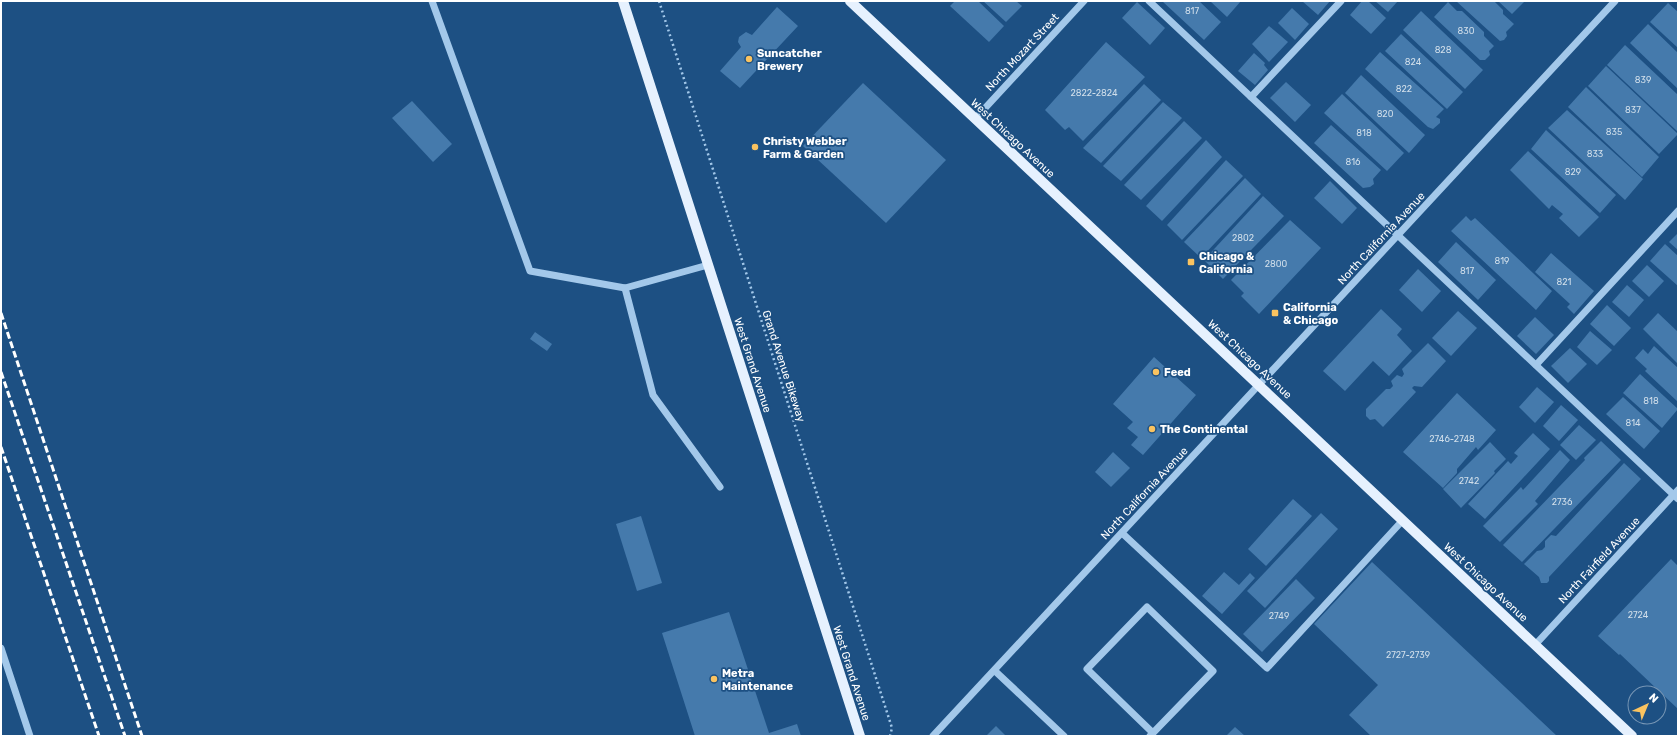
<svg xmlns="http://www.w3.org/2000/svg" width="1679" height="737" viewBox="0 0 1679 737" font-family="Rubik,sans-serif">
  <rect width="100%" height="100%" fill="#1d5083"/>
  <g fill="#457aac">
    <path d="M955,1H978L1004,26L989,42L950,6Z"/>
    <path d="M983,1H1016L1022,6L1006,22Z"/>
    <path d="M1162,1H1199L1221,22L1204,40Z"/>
    <path d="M1210,1H1241L1227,17Z"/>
    <path d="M1302,1H1330L1318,15Z"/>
    <path d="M1362,1H1368L1386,18L1371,34L1350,15Z"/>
    <path d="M1375,1H1398L1388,12Z"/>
    <path d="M1456,1H1494L1503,10V14L1514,24L1506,32L1507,36L1504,40L1500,41Z"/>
    <path d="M1498,1H1525L1512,14Z"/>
    <path d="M1137,2L1165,28L1150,45L1122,18Z"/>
    <path d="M1448,2L1457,11H1462L1484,32V36L1494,46L1489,51L1490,55L1485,60H1480L1434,17Z"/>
    <path d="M1668,3L1678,12V48L1650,22Z"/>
    <path d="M777,7L798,26L740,88L720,71L741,47L738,42L739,37L746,32L752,35Z"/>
    <path d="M1292,8L1309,24L1295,40L1278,23Z"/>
    <path d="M1421,11L1483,70L1465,89L1403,30Z"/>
    <path d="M1648,24L1678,53V89L1630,43Z"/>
    <path d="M1269,26L1288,42L1269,62L1252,44Z"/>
    <path d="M1401,34L1463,92L1447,109L1385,51Z"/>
    <path d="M1106,42L1145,77L1083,141L1069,127L1065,130L1045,110Z"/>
    <path d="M1625,45L1678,95V132L1607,65Z"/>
    <path d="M1380,52L1444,109L1436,117L1440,119V123L1433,129L1428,127L1365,69Z"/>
    <path d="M1254,53L1265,63L1264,65L1268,70L1255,85L1238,71Z"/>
    <path d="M1606,66L1678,134L1659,154L1588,86Z"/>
    <path d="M1361,75L1425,135L1409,153L1345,93Z"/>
    <path d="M1286,82L1311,105L1295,122L1270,98Z"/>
    <path d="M863,83L946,160L886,223L803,146Z"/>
    <path d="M1144,84L1161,100L1101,163L1083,148Z"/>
    <path d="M1586,87L1659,157L1642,177L1568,107Z"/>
    <path d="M1342,94L1404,153L1387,171L1324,113Z"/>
    <path d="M412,101L452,144L433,162L392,118Z"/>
    <path d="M1163,102L1182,118L1121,181L1103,166Z"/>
    <path d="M1567,110L1643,179L1625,200L1548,128Z"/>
    <path d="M1184,121L1202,138L1141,200L1124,185Z"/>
    <path d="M1331,125L1381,170L1373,179L1374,184L1370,187L1363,188L1314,143Z"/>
    <path d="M1546,130L1616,195L1600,213L1531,149Z"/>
    <path d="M1206,140L1222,157L1162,221L1146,206Z"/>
    <path d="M1528,151L1599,217L1579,237L1559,218L1563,214L1552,205L1549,209L1510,170Z"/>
    <path d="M1226,160L1243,176L1182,240L1167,225Z"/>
    <path d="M1245,178L1261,194L1201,258L1184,242Z"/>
    <path d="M1330,181L1357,208L1342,224L1314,198Z"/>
    <path d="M1263,196L1284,216L1223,279L1204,260Z"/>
    <path d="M1466,216L1471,221L1475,218L1552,291L1536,310L1451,231Z"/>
    <path d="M1290,220L1321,248L1259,314L1241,296L1244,293L1231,280Z"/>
    <path d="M1678,233V250L1669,242Z"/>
    <path d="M1456,242L1496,280L1478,300L1438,262Z"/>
    <path d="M1665,244L1678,256V286L1650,261Z"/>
    <path d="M1551,253L1594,291L1574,314L1567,307L1570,304L1535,272Z"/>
    <path d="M1647,265L1664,281L1649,297L1632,281Z"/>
    <path d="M1418,269L1441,291L1422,312L1399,290Z"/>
    <path d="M1627,285L1644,300L1629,317L1612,302Z"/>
    <path d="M1607,305L1631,328L1614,346L1590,324Z"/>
    <path d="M1381,309L1402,329L1397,335L1412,351L1389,376L1373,361L1345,391L1323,371Z"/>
    <path d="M1458,311L1477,328L1451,356L1432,338Z"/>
    <path d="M1658,313L1678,332V364L1643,329Z"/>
    <path d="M1535,317L1554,335L1536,354L1517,336Z"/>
    <path d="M1590,331L1612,350L1597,365L1577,347Z"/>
    <path d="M535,332L552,344L547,351L530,339Z"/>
    <path d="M1428,343L1446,361L1422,387L1414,386L1412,388L1416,392L1383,427L1375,419L1370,420L1366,416V409L1386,389H1390L1393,386L1391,381L1397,375L1402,377L1404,374L1402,369Z"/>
    <path d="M1654,346L1678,368V402L1645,371L1647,369L1635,358L1643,349L1648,354Z"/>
    <path d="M1570,348L1587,364L1568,383L1551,366Z"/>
    <path d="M1154,357L1196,395L1143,455L1131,445L1138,437L1127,428L1133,422L1113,404Z"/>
    <path d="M1640,374L1678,409L1662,428L1623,393Z"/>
    <path d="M1537,387L1554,402L1535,423L1519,407Z"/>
    <path d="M1457,393L1496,430L1478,450L1476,447L1457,469V473L1443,488L1403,452Z"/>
    <path d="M1623,397L1660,431L1644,449L1606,414Z"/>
    <path d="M1561,405L1578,420L1559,441L1543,426Z"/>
    <path d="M1579,425L1596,440L1576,460L1560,445Z"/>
    <path d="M1533,433L1550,449L1485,519L1468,504L1508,461L1511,464L1518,456L1514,453Z"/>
    <path d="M1601,441L1621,460L1522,562L1503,545L1585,460L1584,458Z"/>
    <path d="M1490,442L1506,459L1494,471L1495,473L1461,508L1443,489Z"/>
    <path d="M1560,450L1570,460L1535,501L1538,504L1500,542L1483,526L1521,487L1523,490Z"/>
    <path d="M1113,452L1130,468L1111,487L1095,472Z"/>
    <path d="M1624,463L1641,479L1549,577V581L1547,583H1541L1539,577L1524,564L1537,551L1542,550L1545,547V541L1551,535L1556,536Z"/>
    <path d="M1293,499L1312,516L1266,566L1248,549Z"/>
    <path d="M1321,513L1338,529L1265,608L1247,591Z"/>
    <path d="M641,516L662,583L637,591L616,524Z"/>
    <path d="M1671,559L1678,566V709L1620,654L1619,655L1598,636Z"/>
    <path d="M1372,562L1557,736H1371L1349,715L1378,685L1314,624Z"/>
    <path d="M1224,572L1239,585L1250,573L1255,578L1222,614L1202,596Z"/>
    <path d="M1296,579L1315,598L1262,652L1243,634Z"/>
    <path d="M729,612L769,733L797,724L801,736H695L662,633Z"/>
    <path d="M996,726L1006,736H986Z"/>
    <path d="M1235,727L1245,736H1226Z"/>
  </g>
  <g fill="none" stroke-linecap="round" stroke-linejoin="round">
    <path stroke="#a3c8ea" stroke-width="2.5" stroke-dasharray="2 3" stroke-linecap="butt" d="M659,1L892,728L890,736"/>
    <g stroke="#a3c8ea" stroke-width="7">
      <path d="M432,1L530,271L625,288L708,265"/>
      <path d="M1149,1L1678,499"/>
      <path d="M1251,97L1341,1"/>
      <path d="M975,119L1084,1"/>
      <path d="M625,288L653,395L720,487"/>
      <path d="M1536,365L1678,211"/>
      <path d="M1122,533L1267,668L1403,520"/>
      <path d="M1535,645L1678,490"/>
      <path d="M1,648L30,736"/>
      <path d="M995,671L1064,736"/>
      <path d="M933,736L1615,1"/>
      <path d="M1150,736L1213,671L1147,607L1087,669L1153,733"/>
    </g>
    <g stroke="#e6f1fe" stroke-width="10">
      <path d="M623,1L860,736"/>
      <path d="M850,1L1632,736"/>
    </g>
    <g stroke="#fff" stroke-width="3" stroke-dasharray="7 3" stroke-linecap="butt">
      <path d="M1,313L142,736"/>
      <path d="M1,372L125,736"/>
      <path d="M1,447L99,736"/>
    </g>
  </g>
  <g fill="#fac360" stroke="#1d5083" stroke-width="1.5">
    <circle cx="749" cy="59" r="4"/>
    <circle cx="755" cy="147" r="4"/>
    <rect x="1187" y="258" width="8" height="8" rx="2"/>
    <rect x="1271" y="309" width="8" height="8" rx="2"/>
    <circle cx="1156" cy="372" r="4"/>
    <circle cx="1152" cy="429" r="4"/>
    <circle cx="714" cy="679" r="4"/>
  </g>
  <g text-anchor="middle" stroke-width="3.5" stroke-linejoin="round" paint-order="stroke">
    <g font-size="9" fill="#d0deea">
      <text x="1192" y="14">817</text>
      <text x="1466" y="34">830</text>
      <text x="1443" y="53">828</text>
      <text x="1413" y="65">824</text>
      <text x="1643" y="83">839</text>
      <text x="1404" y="92">822</text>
      <text x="1094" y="96">2822-2824</text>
      <text x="1633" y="113">837</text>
      <text x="1385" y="117">820</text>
      <text x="1614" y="135">835</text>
      <text x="1364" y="136">818</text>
      <text x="1595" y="157">833</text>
      <text x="1353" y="165">816</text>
      <text x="1573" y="175">829</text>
      <text x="1243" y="241">2802</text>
      <text x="1502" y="264">819</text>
      <text x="1276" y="267">2800</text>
      <text x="1467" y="274">817</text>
      <text x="1564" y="285">821</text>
      <text x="1651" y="404">818</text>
      <text x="1633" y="426">814</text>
      <text x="1452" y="442">2746-2748</text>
      <text x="1469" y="484">2742</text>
      <text x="1562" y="505">2736</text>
      <text x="1638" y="618">2724</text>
      <text x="1279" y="619">2749</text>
      <text x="1408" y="658">2727-2739</text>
    </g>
    <g font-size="11" fill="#fff" stroke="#1d5083">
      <text transform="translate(1022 52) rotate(-47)" y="4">North Mozart Street</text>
      <text transform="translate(1013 138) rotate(43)" y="4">West Chicago Avenue</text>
      <text transform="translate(1381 238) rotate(-47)" y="4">North California Avenue</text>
      <text transform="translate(1250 359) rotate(43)" y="4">West Chicago Avenue</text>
      <text transform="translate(753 365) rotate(72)" y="4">West Grand Avenue</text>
      <text transform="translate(784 366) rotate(72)" y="4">Grand Avenue Bikeway</text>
      <text transform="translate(1144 493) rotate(-47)" y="4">North California Avenue</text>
      <text transform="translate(1599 560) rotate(-47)" y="4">North Fairfield Avenue</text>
      <text transform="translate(1486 582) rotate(43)" y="4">West Chicago Avenue</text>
      <text transform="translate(852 673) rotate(72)" y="4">West Grand Avenue</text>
    </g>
    <g font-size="11" font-weight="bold" fill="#fff" stroke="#1d5083" text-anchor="start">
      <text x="757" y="57">Suncatcher<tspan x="757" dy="13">Brewery</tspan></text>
      <text x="763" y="145">Christy Webber<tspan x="763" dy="13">Farm &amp; Garden</tspan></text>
      <text x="1199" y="260">Chicago &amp;<tspan x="1199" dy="13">California</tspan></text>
      <text x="1283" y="311">California<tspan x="1283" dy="13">&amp; Chicago</tspan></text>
      <text x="1164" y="376">Feed</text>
      <text x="1160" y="433">The Continental</text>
      <text x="722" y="677">Metra<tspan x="722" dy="13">Maintenance</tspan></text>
    </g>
  </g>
  <rect width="1679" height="737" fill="none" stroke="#ffffff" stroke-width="4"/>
  <g transform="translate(1647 705) rotate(44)"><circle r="19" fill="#1d5083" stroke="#7796b5"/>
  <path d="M0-3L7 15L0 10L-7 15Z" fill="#fac360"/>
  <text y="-6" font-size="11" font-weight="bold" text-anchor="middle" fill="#ffffff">N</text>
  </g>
</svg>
